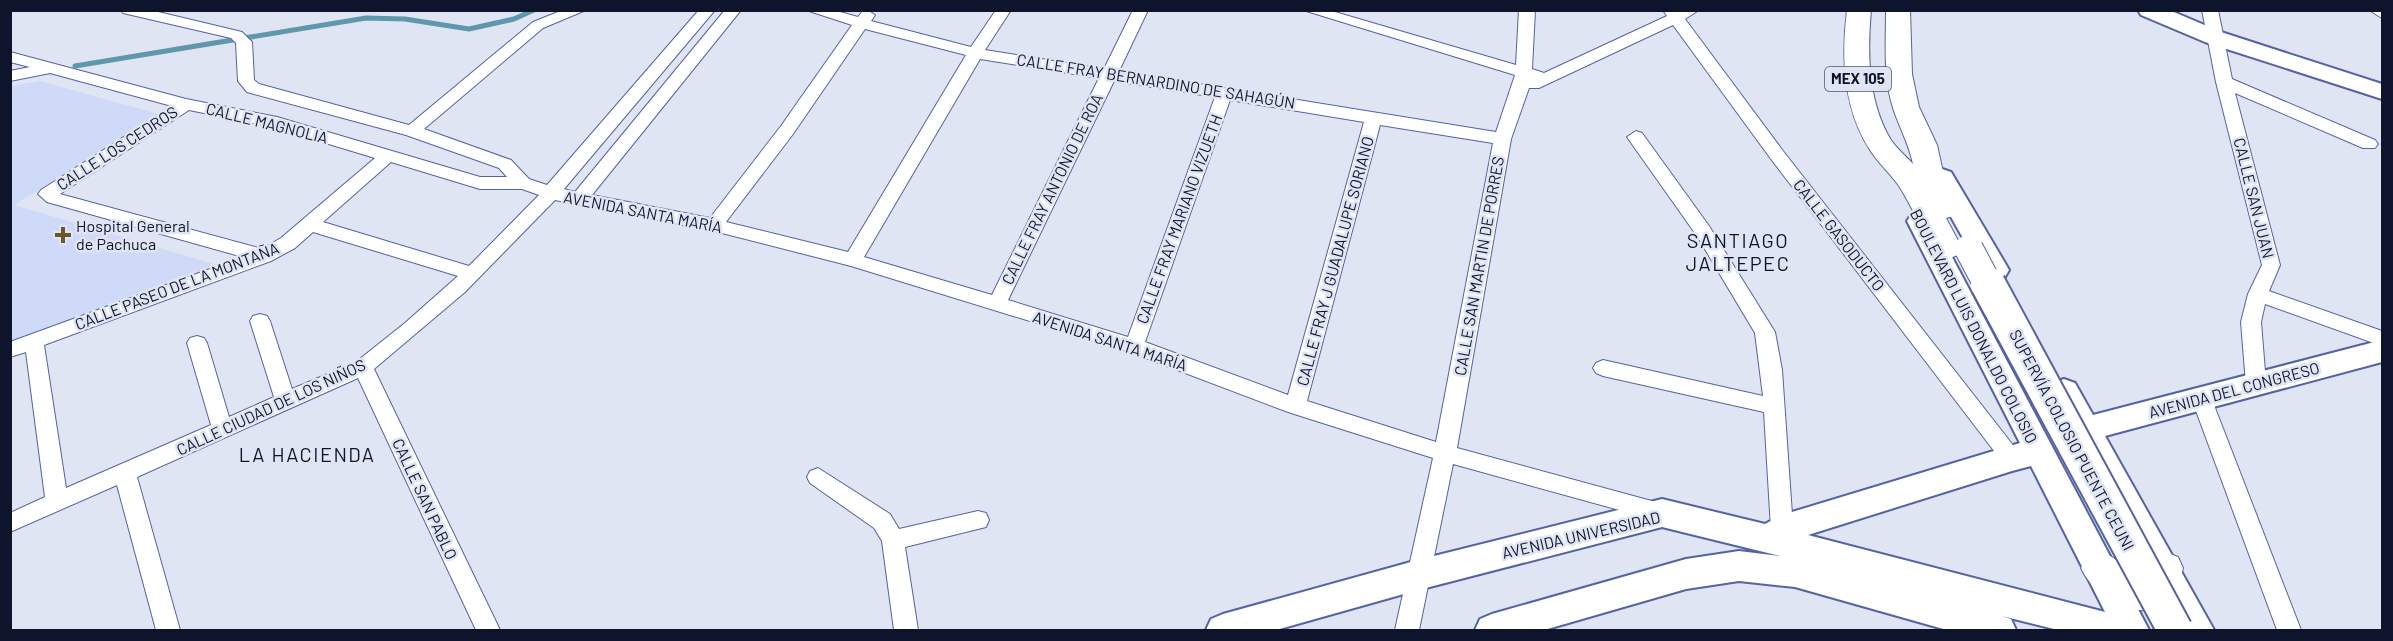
<svg xmlns="http://www.w3.org/2000/svg" width="2393" height="641" viewBox="0 0 2393 641" font-family="Barlow,sans-serif">
  <rect width="100%" height="100%" fill="#e0e5f3"/>
  <path fill="#cfd9f8" d="M40,81L162,115L14,205L217,265L11,344V86Z"/>
  <g fill="none" stroke-linecap="round" stroke-linejoin="round">
    <path stroke="#6098ab" stroke-width="5" d="M75,66L366,18L405,19L469,29L514,19L534,10"/>
    <g stroke="#5463a1" stroke-width="2">
      <g id="street">
        <path d="M121,10H150L242,32L252,42L254,80L259,84L409,125L533,22L563,10H586L543,28L424,129L511,160L529,179L547,185L699,10H715L564,189L575,192L725,10H741L592,195L710,218L781,126L852,25L806,10H833L858,17L862,12L867,10L875,15L871,21L971,47L996,10H1011L985,50L1104,69L1133,10H1148L1119,71L1496,132L1515,75L1303,10H1328L1516,65L1519,10H1535L1532,69L1544,73L1667,16L1663,10H1699L1685,19L1783,151L2023,458L2020,464L2012,467L2004,464L1771,159L1673,25L1539,88H1529L1511,139L1457,448L1659,503L1667,505L1670,512L1667,519L1659,521L1453,464L1419,630H1395L1433,458L1288,412L1127,351L851,266L714,231L555,200L465,292L374,369L500,630H476L358,378L137,477L180,630H156L117,485L10,532V513L45,497L26,352L10,357V342L243,257L47,202L38,194L41,190L172,106L50,73L10,81V71L30,67L10,62V52L186,99L277,117L480,177H507L499,168L406,135L247,92L238,81L236,43L231,38L123,13ZM865,29L966,55L848,252L726,222L793,134ZM980,59L1099,78L992,295L864,257ZM1114,81L1215,97L1128,337L1008,300ZM1230,100L1364,122L1288,395L1145,342ZM189,110L269,126L375,158L281,238L262,249L60,194ZM1380,125L1493,143L1436,442L1307,401ZM391,162L480,189H522L539,195L469,266L323,222ZM313,232L458,276L405,323L356,362L292,389L270,321L267,316L260,314L253,316L250,321L274,397L229,417L207,343L204,338L197,336L190,338L187,343L211,425L66,488L44,345L271,261L295,248Z"/>
        <path d="M2202,10H2218L2232,79L2375,140L2378,144L2375,148H2363L2235,93L2280,265L2269,291L2382,331V346L2265,304L2261,322L2266,384L2263,390L2256,392L2249,390L2246,384L2241,322L2248,294L2262,265L2216,82Z"/>
        <path d="M2369,10H2382V18Z"/>
        <path d="M1636,131L1642,133L1709,226L1775,332L1782,370L1793,529L1790,536L1782,539L1774,536L1771,529L1764,412L1603,376L1596,373L1593,368L1596,363L1603,360L1763,396L1755,333L1697,236L1627,137Z"/>
        <path d="M2202,392L2209,394L2212,400L2301,630H2277L2192,400L2195,394Z"/>
        <path d="M818,468L890,514L899,529L978,511L986,513L989,520L986,527L905,547L918,630H894L882,541L874,528L810,483L807,477L810,471Z"/>
      </g>
    </g>
    <g stroke="#5463a1" stroke-width="4">
      <g id="secondary">
        <path d="M2138,10H2169L2221,32L2382,84V99L2205,42L2141,15Z"/>
        <path d="M1942,169L1951,172L2005,263L2009,270L2005,277L1995,280L1985,277L1929,178L1933,172Z"/>
        <path d="M1920,212L1929,215L1933,221L2149,630H2058L2002,616L2011,619L2016,630H1947L1795,587L1739,581L1686,589L1544,630H1475L1480,619L1492,614L1686,559L1739,551L1780,556L1662,527L1418,590L1276,630H1206L1211,619L1223,614L1418,560L1662,499L1765,524L1782,515L2020,443L1907,221L1911,215ZM2031,466L2105,612L1808,535L2012,471Z"/>
        <path d="M2382,340V362L2105,436L2214,630H2179L2049,391L2053,383L2064,379L2075,383L2093,415Z"/>
      </g>
    </g>
    <g stroke="#5463a1" stroke-width="2">
      <g id="primary">
        <path d="M1847,10H1871C1867,54 1868,102 1891,140C1897,149 1906,156 1913,164C1909,144 1899,127 1893,108C1883,77 1886,43 1886,10H1910L1912,74L1919,107L1937,145L1943,172L1962,208L1957,215L1946,218L1962,248L1958,255L1947,259L1936,255C1923,233 1913,208 1899,186C1890,173 1878,163 1870,150C1843,108 1841,58 1847,10Z"/>
        <path d="M2099,552L2112,557L2139,577L2144,575L2152,557L2165,552L2178,557L2183,568C2180,579 2177,595 2168,602C2139,625 2093,595 2081,568L2086,557Z"/>
      </g>
    </g>
    <use href="#street" fill="#fff" fill-rule="evenodd"/>
    <use href="#secondary" fill="#fff" fill-rule="evenodd"/>
    <use href="#primary" fill="#fff" fill-rule="evenodd"/>
    <g stroke="#5463a1" stroke-width="30" stroke-linecap="butt">
      <path id="primary-bridge-far1" d="M1969,249L1988,285"/>
    </g>
    <g stroke="#5463a1" stroke-width="38" stroke-linecap="butt">
      <path id="primary-bridge" d="M1988,284L2175,630"/>
    </g>
    <use href="#primary-bridge-far1" stroke="#fff" stroke-width="28"/>
    <use href="#primary-bridge" stroke="#fff" stroke-width="34"/>
  </g>
  <path fill="#695926" stroke="#e0e5f3" stroke-width="2" d="M60 226h6v6h6v6h-6v6h-6v-6h-6v-6h6z"/>
  <g text-anchor="middle" stroke-width="5" stroke-linejoin="round" paint-order="stroke">
    <rect fill="#e0e5f3" stroke="#4e5368" stroke-width="1.5" x="1825" y="67" width="66" height="24" rx="4.5"/>
    <g font-size="15" font-weight="bold" fill="#0f142d">
      <text x="1858" y="84">MEX 105</text>
    </g>
    <g font-size="16" fill="#0f142d" stroke="#e0e5f3">
      <text transform="translate(1156 81) rotate(9)" y="6">CALLE FRAY BERNARDINO DE SAHAGÚN</text>
      <text transform="translate(267 123) rotate(14)" y="6">CALLE MAGNOLIA</text>
      <text transform="translate(117 148) rotate(-33)" y="6">CALLE LOS CEDROS</text>
      <text transform="translate(1052 189) rotate(-64)" y="6">CALLE FRAY ANTONIO DE ROA</text>
      <text transform="translate(2254 198) rotate(76)" y="6">CALLE SAN JUAN</text>
      <text transform="translate(643 212) rotate(11)" y="6">AVENIDA SANTA MARÍA</text>
      <text transform="translate(1179 219) rotate(-70)" y="6">CALLE FRAY MARIANO VIZUETH</text>
      <text transform="translate(1839 235) rotate(52)" y="6">CALLE GASODUCTO</text>
      <text transform="translate(1335 261) rotate(-75)" y="6">CALLE FRAY J GUADALUPE SORIANO</text>
      <text transform="translate(1479 266) rotate(-80)" y="6">CALLE SAN MARTIN DE PORRES</text>
      <text transform="translate(177 286) rotate(-21)" y="6">CALLE PASEO DE LA MONTAÑA</text>
      <text transform="translate(1974 326) rotate(63)" y="6">BOULEVARD LUIS DONALDO COLOSIO</text>
      <text transform="translate(1110 341) rotate(18)" y="6">AVENIDA SANTA MARÍA</text>
      <text transform="translate(2234 390) rotate(-15)" y="6">AVENIDA DEL CONGRESO</text>
      <text transform="translate(271 407) rotate(-25)" y="6">CALLE CIUDAD DE LOS NIÑOS</text>
      <text transform="translate(2072 440) rotate(62)" y="6">SUPERVÍA COLOSIO PUENTE CEUNI</text>
      <text transform="translate(425 499) rotate(65)" y="6">CALLE SAN PABLO</text>
      <text transform="translate(1581 535) rotate(-13)" y="6">AVENIDA UNIVERSIDAD</text>
    </g>
    <g font-size="16" fill="#0f142d" stroke="#e0e5f3" text-anchor="start">
      <text x="76" y="232">Hospital General<tspan x="76" dy="18">de Pachuca</tspan></text>
    </g>
    <g font-size="20" letter-spacing="1.5" fill="#0f142d" stroke="#e0e5f3">
      <text x="1738" y="248">SANTIAGO<tspan x="1738" dy="23">JALTEPEC</tspan></text>
      <text x="307" y="462">LA HACIENDA</text>
    </g>
  </g>
  <rect width="2393" height="641" fill="none" stroke="#0f142d" stroke-width="24"/>
</svg>
